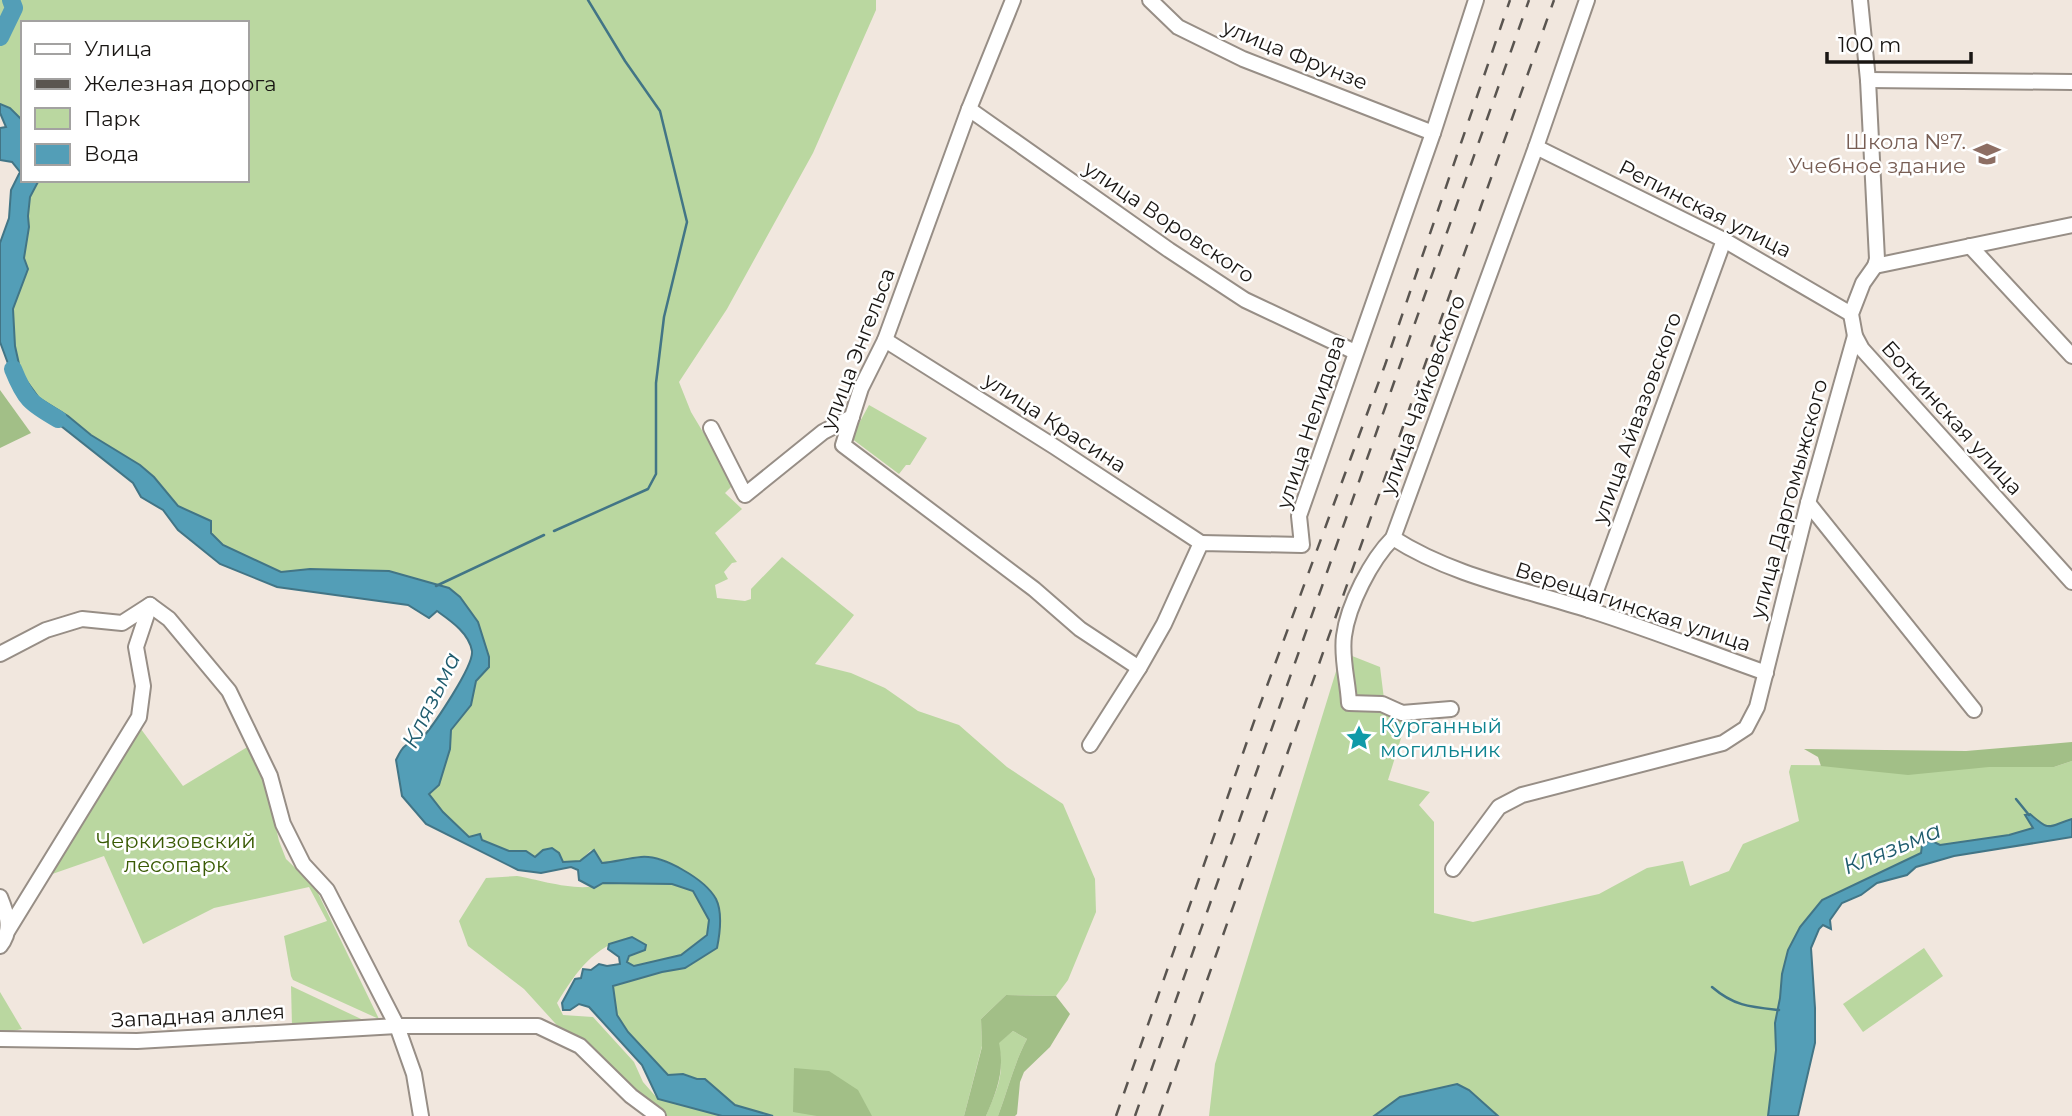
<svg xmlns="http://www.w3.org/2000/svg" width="2072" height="1116" viewBox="0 0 2072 1116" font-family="Montserrat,sans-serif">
  <rect width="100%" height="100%" fill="#f1e7de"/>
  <g fill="#bad7a0">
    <path d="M0,0H876V10L813,153L727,309L679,382L691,412L734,484L725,493L742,509L715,533L737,562L732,563L724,572L728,579L715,585L717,598L745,601L751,599V589L782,557L854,615L815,664L851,673L885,688L918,711L959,725L1007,767L1063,804L1095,879L1096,912L1068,980L1056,996L1006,995L981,1019L982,1046L964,1116H773L735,1105L705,1079C693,1080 682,1074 668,1075L628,1032L617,1015L613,986L663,972L685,968L717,948V900L642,857L602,863L596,853L591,850L580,861L563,862L543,850L535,857L526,851H509L482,840L480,834L469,837L443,812L428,794L450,749L451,730L471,705L476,681L489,657L478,622L310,569L281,572L223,545L211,533L210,521L178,506L154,477L140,465L91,435L68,416L39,398L21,373L15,346L13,309L28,269L24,258L29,227L28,216L30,198L39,180H247V23H23V121L10,108L0,104Z"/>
    <path d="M869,405L927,438L910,465H906L899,474L851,438Z"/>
    <path d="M1342,652L1380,667L1385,707L1407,719L1388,780L1430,792L1419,805L1434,822V913L1473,922L1599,894L1647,868L1683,861L1690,886L1729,871L1743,844L1799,821L1789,772L1791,765L2054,767L2072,761V819C2058,823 2045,832 2036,819L2034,828L2009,835L1940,845L1821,900L1782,974L1780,998L1775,1023L1776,1050L1768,1116H1498L1469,1090L1400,1097L1374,1116H1209L1215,1064Z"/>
    <path d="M138,725L183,786L249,746L265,780L279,841L286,859L315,887L379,1019L293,980L291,976L284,936L327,921L309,887L214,908L143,944L104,856L35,880Z"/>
    <path d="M517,876C540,880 583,894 603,883L672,884L693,891L709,920L707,934L681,955L633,966L626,962L629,956L646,945L632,937C593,946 577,971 557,1003L563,1015L593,1017L634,1062L643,1082L658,1099L722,1116H658L584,1055L524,989L468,946L459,921L486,878Z"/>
    <path d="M1924,948L1943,976L1863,1032L1843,1004Z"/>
    <path d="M291,986L376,1026H292Z"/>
    <path d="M0,992L22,1029L0,1034Z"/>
    <path d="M1013,1031L1027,1039C1014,1063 1008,1090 998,1116H986C997,1089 1006,1073 998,1043Z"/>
  </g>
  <g fill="#a2bf87">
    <path d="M0,390L31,433L0,448Z"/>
    <path d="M2072,742V761L2054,767H1989L1908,775L1821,766L1818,757L1804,749L1966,751Z"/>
    <path d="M1006,995L1056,996L1070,1014L1050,1047L1024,1072L1020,1082L1017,1114L1015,1116H998C1008,1090 1014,1063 1027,1039L1013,1031L999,1043C1005,1070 997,1091 986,1116H964L982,1047L981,1019Z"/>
    <path d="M794,1068L829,1071L858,1090L872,1116H817L793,1112Z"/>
  </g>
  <g fill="#539eb7" stroke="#427586" stroke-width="2">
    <path d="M0,104L10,108L23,121V180H39L30,197L28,216L29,227L24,258L28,269L13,309L15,346L21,373L39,398L68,416L91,435L140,465L154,477L178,506L211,521V533L223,545L281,572L310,569L389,571L449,588L460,597L478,622L489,657V667L476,681L471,705L451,730L450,749L439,785L429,794L443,812L469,837L480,834L482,840L509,851H526L535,857L543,850L552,848L559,853L563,862L580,861L594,850L602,863C615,862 628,858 641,857C663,855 705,879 716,899C723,913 720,933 717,948L685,968L662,972L613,986L617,1015L628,1032L668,1075L683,1074L697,1079H705L735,1105L773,1116H722L658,1099L642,1065L589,1007L579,1004L570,1010H563L562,1003L575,979L581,978L583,969L591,970L599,964L607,966L620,964L619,957L608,949L609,944L632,937L646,945L645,950L629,956L627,962L634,966L681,955L707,935L709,920L693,891L672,884L603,883L594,888L579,880L578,870L571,867L541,873L518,870L426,824L402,796L396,760C398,756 401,749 405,746C410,741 419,742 424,736C434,724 474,666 472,651C469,633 451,621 437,611L429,618L408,605L277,587L220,564L178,530L163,510L141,497L133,483L27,399L13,377L0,342V243L9,218L11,190L20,172L12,162L0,160V128L6,127L0,113Z"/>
    <path d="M2030,814C2051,832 2046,827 2072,819V837L1954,856L1916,867L1907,875L1877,883L1861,895L1842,903L1830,920L1831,929L1823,925L1819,929L1811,948L1815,1008V1043L1798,1116H1768L1776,1050L1775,1023L1780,998L1782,974L1788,950L1800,927L1822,900L1921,853L1922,845L1930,840L1940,845L2009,835L2033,828L2025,815Z"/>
    <path d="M1457,1084L1469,1090L1498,1116H1374L1400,1097Z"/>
  </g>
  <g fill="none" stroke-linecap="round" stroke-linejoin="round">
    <g stroke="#427586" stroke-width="2.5">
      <path d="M554,531L648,489L656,474V383L664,317L687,222L660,111L625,61L588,0"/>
      <path d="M436,586L544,535"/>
      <path d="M2016,799L2029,815"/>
      <path d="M1712,987C1734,1006 1750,1007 1779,1010"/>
    </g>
    <g stroke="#539eb7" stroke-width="18">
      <path d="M0,37L14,8L11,0"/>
      <path d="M13,369C25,399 30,403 58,419"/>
    </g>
    <g stroke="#978e86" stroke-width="18">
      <g id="minor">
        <path d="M1013,0L969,109L885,340L861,388L843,445L1034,589L1080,629L1139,668"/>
        <path d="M1150,0L1178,27L1243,59L1433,133"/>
        <path d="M1860,0L1868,80L1877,259L1875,266L1863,283L1851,314L1855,336L1862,349L2072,582"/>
        <path d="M1868,80L2072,82"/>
        <path d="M969,109L1169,250L1245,300L1355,352"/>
        <path d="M1536,147L1724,240L1851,314"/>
        <path d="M1970,246L2072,356"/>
        <path d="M1875,266L2072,225"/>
        <path d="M885,340L1055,447L1201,543"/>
        <path d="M711,428L745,495L823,432L852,417"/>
        <path d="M1808,503L1974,710"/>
        <path d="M1393,538C1452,576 1523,589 1589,610C1649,629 1707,652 1766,673"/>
        <path d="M1589,610L1724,240"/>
        <path d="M0,654L46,630L82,619L122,623L150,605L169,619L229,691L270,776L283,824L303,864L327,890L397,1026L414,1074L421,1116"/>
        <path d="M1451,709L1402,713L1382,704L1349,703C1348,681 1341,658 1344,636C1348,605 1371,560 1393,538L1536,147L1587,0"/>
        <path d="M1090,745L1139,668L1164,624L1201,543L1302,545L1299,516L1433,133L1476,0"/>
        <path d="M1453,869L1499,807L1522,795L1723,743L1746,728L1757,707L1808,503L1855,336"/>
        <path d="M0,897C7,914 13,930 0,946"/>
        <path d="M8,930L139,717L143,686L136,647L150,605"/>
        <path d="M0,1039L137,1041L397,1026H538L580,1046L631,1096L658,1116"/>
      </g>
    </g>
    <use href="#minor" stroke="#fff" stroke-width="14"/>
    <g stroke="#5a5550" stroke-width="2.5" stroke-dasharray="12 12" stroke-linecap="butt">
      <path d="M1116,1116L1257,713L1385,365L1510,0"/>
      <path d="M1135,1116L1529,0"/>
      <path d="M1159,1116L1554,0"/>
    </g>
  </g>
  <defs>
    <g id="school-bare" transform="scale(2.1)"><path d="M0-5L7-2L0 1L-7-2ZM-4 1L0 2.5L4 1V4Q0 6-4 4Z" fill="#8d6e63" stroke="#fff" stroke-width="2.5" paint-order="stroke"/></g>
    <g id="sight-bare" transform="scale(2.1)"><path d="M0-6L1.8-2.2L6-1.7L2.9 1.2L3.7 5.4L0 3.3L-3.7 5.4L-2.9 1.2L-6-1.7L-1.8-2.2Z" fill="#0f9aa8" stroke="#fff" stroke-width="2.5" paint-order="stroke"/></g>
  </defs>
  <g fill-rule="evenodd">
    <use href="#school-bare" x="1987" y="154"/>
    <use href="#sight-bare" x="1359" y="738"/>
  </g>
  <g text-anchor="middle" stroke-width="5" stroke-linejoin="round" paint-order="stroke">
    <g font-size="21" fill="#191613" stroke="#fff">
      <text transform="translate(1295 55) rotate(22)" y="7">улица Фрунзе</text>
      <text transform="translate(1705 209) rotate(27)" y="7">Репинская улица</text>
      <text transform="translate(1169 222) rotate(34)" y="7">улица Воровского</text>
      <text transform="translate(858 349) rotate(-69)" y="7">улица Энгельса</text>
      <text transform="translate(1423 395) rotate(-70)" y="7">улица Чайковского</text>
      <text transform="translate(1637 418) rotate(-70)" y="7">улица Айвазовского</text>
      <text transform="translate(1952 418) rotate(48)" y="7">Боткинская улица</text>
      <text transform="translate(1311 422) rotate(-72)" y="7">улица Нелидова</text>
      <text transform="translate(1055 423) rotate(33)" y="7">улица Красина</text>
      <text transform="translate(1789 499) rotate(-75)" y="7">улица Даргомыжского</text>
      <text transform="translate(1633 607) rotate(18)" y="7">Верещагинская улица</text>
      <text transform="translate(198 1016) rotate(-3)" y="7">Западная аллея</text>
    </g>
    <g font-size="21" fill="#785e54" stroke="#fff" text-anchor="end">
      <text x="1966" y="149">Школа №7.<tspan x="1966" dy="24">Учебное здание</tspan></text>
    </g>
    <g font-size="21" fill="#0d838f" stroke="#fff" text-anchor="start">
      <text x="1380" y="733">Курганный<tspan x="1380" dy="24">могильник</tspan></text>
    </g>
    <g font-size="21" fill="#395a04" stroke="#fff">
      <text x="176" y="848">Черкизовский<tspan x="176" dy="24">лесопарк</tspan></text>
    </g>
    <g font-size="23" font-style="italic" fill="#1f5c6e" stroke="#fff">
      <text transform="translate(431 700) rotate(-64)" y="8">Клязьма</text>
      <text transform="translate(1892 848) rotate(-22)" y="8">Клязьма</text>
    </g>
  </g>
  <rect x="21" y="21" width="228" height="161" fill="#ffffff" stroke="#a3a2a1" stroke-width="2"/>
  <rect x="35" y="44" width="35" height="10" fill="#ffffff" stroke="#a3a2a1" stroke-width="2"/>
  <text x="84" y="56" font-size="21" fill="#191613">Улица</text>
  <rect x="35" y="79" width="35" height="10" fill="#5a5550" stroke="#a3a2a1" stroke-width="2"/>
  <text x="84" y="91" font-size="21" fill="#191613">Железная дорога</text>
  <rect x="35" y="108" width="35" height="21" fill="#bad7a0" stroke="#a3a2a1" stroke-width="2"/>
  <text x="84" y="126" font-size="21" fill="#191613">Парк</text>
  <rect x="35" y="144" width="35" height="21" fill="#539eb7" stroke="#a3a2a1" stroke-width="2"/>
  <text x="84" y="161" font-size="21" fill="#191613">Вода</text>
  <path d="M1827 52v10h144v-10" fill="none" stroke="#191613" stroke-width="3.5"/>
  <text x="1838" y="52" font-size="21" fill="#191613" stroke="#ffffff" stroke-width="5" paint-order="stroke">100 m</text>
</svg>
